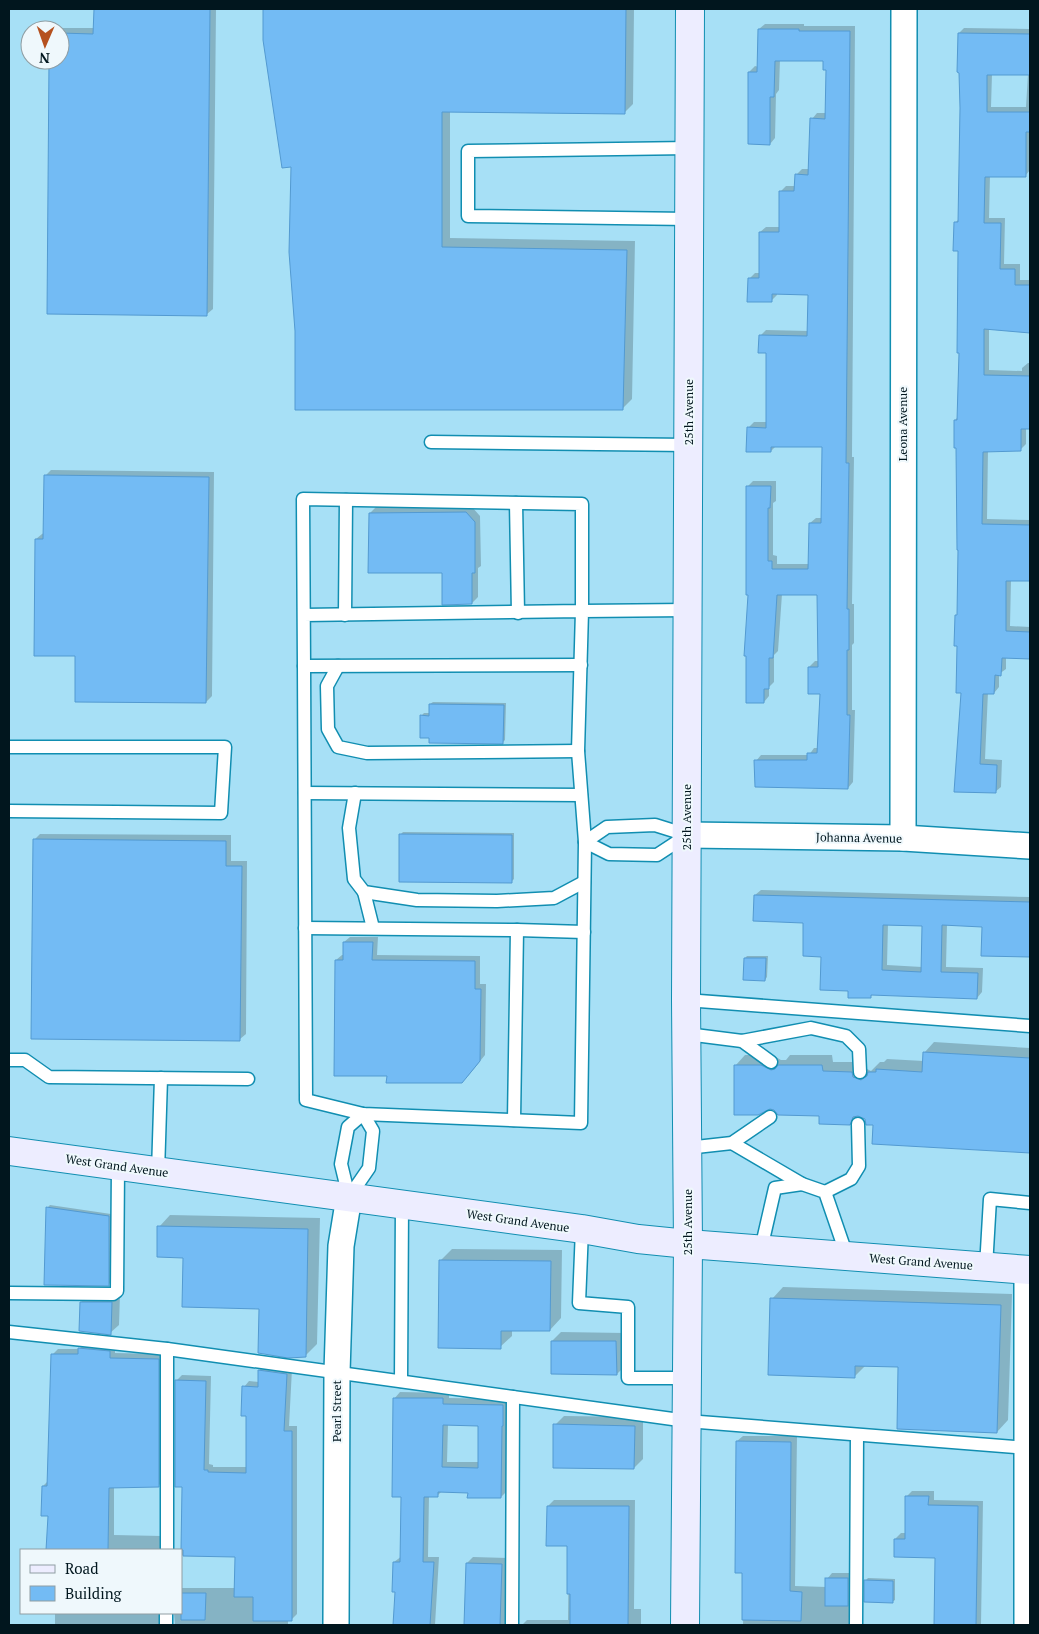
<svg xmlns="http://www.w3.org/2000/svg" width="1039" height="1634" viewBox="0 0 1039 1634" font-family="'PT Serif',serif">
  <rect width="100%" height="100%" fill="#a7e0f6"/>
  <g fill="#0003" fill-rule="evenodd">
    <path d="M95,9H216L213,309L207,314L50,60H60V30H55L56,28H95Z"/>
    <path d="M264,9H634L633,104L624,113L450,111V238L635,241L632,399L623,408L296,331L292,166L264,40Z"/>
    <path d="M765,24H804V26H855L852,457H854L852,604H854V643L852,645V710H855L853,782L848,788L756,761L761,755H809L814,748H818L821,693L809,667L815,661H819L818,594H782L778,651L774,655V682L769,687V696L764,702L750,594L748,486L753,481H776V501L773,503V555L777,556V564H809L810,523L816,518H822L823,446H776L771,451L748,428L754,422H767V352L760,336L766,330L809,331V294L777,293V295L771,301L749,279L755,273H760V232L766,227H780L781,191L786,186H796V175L802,169H810L812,119L817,113H826L827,69L824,60L780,59L779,90L776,94L775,138L770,144L749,72L755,66L759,67V29Z"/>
    <path d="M964,28L1030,29V170L1025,176L990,175L989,218H1005L1004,264H1020V280H1030V332L989,329V370L1022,371V368L1028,363H1030V427H1026V444L1020,450H988L987,519L1030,520V517V580H1011L1010,626L1030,627V657H1006V669L999,674V687L994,693L988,692L985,759L1002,760L1001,787L995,792L955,790L962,692L956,616L959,613L958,447L955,420L958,417L960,352L959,250L955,223L959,219L961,108L959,33ZM992,74H1028L1026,107H991Z"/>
    <path d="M51,470L214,472L212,696L206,702L76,655L36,539L42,534L44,533L45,476Z"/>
    <path d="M376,507H472L480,516L481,566L478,568V597L472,603L443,571L370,513Z"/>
    <path d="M433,702L506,703L505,740L503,742L421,716L424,713H430V704Z"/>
    <path d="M403,832L514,833V879L512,881L400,835Z"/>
    <path d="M40,834L231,835V861H247L246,1034L240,1039L34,840Z"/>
    <path d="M761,890L1030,897V998H1029L1030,956L984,925L947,924L946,967L983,968L982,992L977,998L873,994L870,997L849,990L822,955L805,922L755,895ZM888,924H924L922,967L887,965Z"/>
    <path d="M350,937H378L377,955L480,956V984H486L485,1055L468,1076L388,1075L336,960L342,955H344V942Z"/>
    <path d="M747,956H768L767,977L765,980L745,958Z"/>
    <path d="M934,1042L1030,1048V1152L873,1143L874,1124L858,1114L849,1123L821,1115L735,1066L745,1055H772L781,1060H786L790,1055H832L833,1062H862L863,1067L871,1071L880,1062H884L887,1059L924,1061V1053Z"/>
    <path d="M50,1205L111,1214V1282L108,1285L48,1207Z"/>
    <path d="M170,1215L320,1218L317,1344L305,1356L261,1308L184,1257L159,1227Z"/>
    <path d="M452,1249L562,1250L561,1318L550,1330H512V1336L500,1347L440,1261Z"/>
    <path d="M783,1287L1012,1294L1008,1420L997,1432L899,1366L866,1365L854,1377L772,1299Z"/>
    <path d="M90,1293L120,1294L119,1325L110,1333L81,1302Z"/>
    <path d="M561,1332L625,1333L626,1365L617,1374L552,1341Z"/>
    <path d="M85,1343L115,1346V1353L164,1354V1480L158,1486H114V1535L162,1536V1550H47L49,1515L43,1486L48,1481L52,1355L58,1349H79Z"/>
    <path d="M265,1365L292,1369L289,1426H297V1614L291,1620H288V1625H175L174,1613H181V1588H236V1556L182,1555L183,1485L176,1381L182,1375L211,1376L209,1464L213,1465V1467H247L248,1415L244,1387L249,1381L259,1382V1370Z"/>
    <path d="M400,1392L449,1393V1398L509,1399L507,1491L501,1497L469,1492L442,1491L437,1496H429L428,1557H439L435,1625H397L394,1562L402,1556V1496L394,1399ZM479,1424V1462H447L448,1425Z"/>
    <path d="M564,1416L643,1417V1459L634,1468L555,1425Z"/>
    <path d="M743,1436H797L795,1586L827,1587V1579L832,1573H853L854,1625H743L744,1572L737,1441Z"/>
    <path d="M912,1491H934V1500L983,1501L981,1625H935L936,1557L895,1539L901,1533H906V1497Z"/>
    <path d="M554,1500H635L634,1609H641V1625H522L527,1620H568L569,1545L548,1506Z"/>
    <path d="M473,1557L508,1558L513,1625H466L467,1563Z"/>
    <path d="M868,1578L895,1579V1600L892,1602L866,1580Z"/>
    <path d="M55,1613H164L167,1625H55Z"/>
  </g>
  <g fill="#73bbf4" stroke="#539ad1" fill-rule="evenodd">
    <path d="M94,9H210L207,316L47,314L49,60H60V33L93,34Z"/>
    <path d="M263,9H626L625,114L442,112V247L627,250L623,410H295V331L289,252L291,167L282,168L263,40Z"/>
    <path d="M758,29H799V31H850L846,463H849L847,609H849V650H847V715H850L848,789L755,787L754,760H807V753H817L820,694H808V667H818L817,595H777L773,658H769V689H764V703H746V656H744L748,595H746V486H771L770,508H768V561H772V569H808L809,523H821L822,447H771V452H746L747,427L766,428V353H758L759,335L807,336L808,295L772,294V302H747L748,278H759V232H779V191H794L795,174L808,175L810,118L825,119L826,70H823V61H775L774,97H770V145L748,144V72H757Z"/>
    <path d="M958,33L1030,34V75H987V112H1030V132H1026V177H985L984,223H1001L1000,269H1015V285H1030V333L984,329V375L1030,376V429H1021V451L983,452L982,524L1030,525V581H1006V631L1030,632V659L1002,658L1001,676L995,675L994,694H983L980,764L997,765L996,793L954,792L961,693H956L957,646H954L955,615H957L958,550H957L956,448H954V420H957L959,353H957L958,251H953L954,222H958L960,108L959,73L957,72Z"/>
    <path d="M44,475L209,477L206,703L75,702V656H34L35,539H43Z"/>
    <path d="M466,512L475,522V573H472V604L442,605V573H368L369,513Z"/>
    <path d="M429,704L504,705L503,744L429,743V738H420V715L429,716Z"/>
    <path d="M399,834L512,835V883L399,882Z"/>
    <path d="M33,839L226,841V866H242L240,1041L31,1039Z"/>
    <path d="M754,895L1030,902V957L981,956L982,927L942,925L941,972L978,973L977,999L871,995V998H848V991L820,990L821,957L803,956V923L753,921ZM883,925L922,926L921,972L882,970Z"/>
    <path d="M343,942H373L372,960L475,961V989H481L480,1061L462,1083H386L387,1076H334L335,960H343Z"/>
    <path d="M744,958H766L765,981L743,980Z"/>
    <path d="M923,1052L1030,1058V1153L872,1144L873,1125H866L865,1119L858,1116L853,1117L850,1125L819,1124V1116L778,1115L774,1110L770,1109L758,1115H734V1065H761L771,1070L775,1069L778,1065H822L823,1071L852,1072L853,1077L861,1080L867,1076L868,1072H876V1069L922,1072Z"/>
    <path d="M46,1207L109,1216V1286L44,1285Z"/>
    <path d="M157,1226L308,1229L306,1357L288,1358L258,1353L259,1309L182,1307L183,1258L157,1257Z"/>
    <path d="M439,1260L551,1261L550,1331H501V1349L438,1348Z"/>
    <path d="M770,1298L1001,1305L997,1433L897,1429L898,1367L855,1366V1378L768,1375Z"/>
    <path d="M80,1302H112L111,1335L79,1331Z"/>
    <path d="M551,1341H616L617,1375L551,1374Z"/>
    <path d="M78,1348L110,1351V1358L159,1359V1487L109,1488L108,1550H46L48,1516H41L42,1486H47L51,1354H78Z"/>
    <path d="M258,1370L287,1374L284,1431H292V1621H253V1597H234L235,1557L183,1556V1550H181L182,1487H175V1380L206,1381L204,1470H208V1472L246,1473V1416H241L242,1386L258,1387Z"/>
    <path d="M393,1398H443V1404L503,1405V1426H502L501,1498H467L468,1493L438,1492V1497H424L423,1562H434L430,1625H393L395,1592H392L393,1562H400L401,1497H392ZM443,1425L478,1426V1468L442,1467Z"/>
    <path d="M553,1424L635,1426L634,1469L553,1468Z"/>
    <path d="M736,1441L791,1442L790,1591L802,1592L801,1621L742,1620V1573H735Z"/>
    <path d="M905,1496H929L928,1505L978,1506L976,1625H934L935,1558L894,1557V1539H905Z"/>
    <path d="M547,1506H629L628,1625H570V1594H567V1546H546Z"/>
    <path d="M466,1563L502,1564L500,1625H464Z"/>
    <rect x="825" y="1578" width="23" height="28"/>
    <path d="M864,1580L893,1581V1603L864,1602Z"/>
    <path d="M181,1593H206L205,1620H181Z"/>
  </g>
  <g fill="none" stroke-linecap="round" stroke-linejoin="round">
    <g stroke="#118eb1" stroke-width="15">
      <g id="service">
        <path d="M689,219L468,216V151L690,148"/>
        <path d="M431,442L689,445"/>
        <path d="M516,503L518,613"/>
        <path d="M304,615L582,611L578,751L585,842L581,1123L363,1114L306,1100L304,666L303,499L582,504V611L688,610"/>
        <path d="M345,615L346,500"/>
        <path d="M304,666L581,665"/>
        <path d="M338,666L327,686L328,729L338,747L367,753L578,751"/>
        <path d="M9,747H225L221,813L9,811"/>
        <path d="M305,793L581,795"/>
        <path d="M355,793L349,828L354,879L364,892L417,900L497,901L554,898L584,882"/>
        <path d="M585,842L609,854L657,855L686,836"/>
        <path d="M585,842L607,827L655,825L687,835"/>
        <path d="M364,892L373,928"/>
        <path d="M305,928L517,930L584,932"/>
        <path d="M686,1000L1030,1026"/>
        <path d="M687,1034L742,1041L771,1062"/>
        <path d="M742,1041L811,1028L846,1036L859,1049L860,1072"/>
        <path d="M9,1060H25L49,1077L248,1079"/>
        <path d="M363,1114L373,1131L369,1168L349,1197L341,1164L348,1127Z"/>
        <path d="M514,1120L517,930"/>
        <path d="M732,1143L802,1184L825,1192L847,1256"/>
        <path d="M687,1148L732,1143L770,1117"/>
        <path d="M158,1172L161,1078"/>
        <path d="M825,1192L851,1179L859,1166L858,1124"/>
        <path d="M582,1229L579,1303L628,1307V1378H687"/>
        <path d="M761,1249L775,1188L802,1184"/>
        <path d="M986,1267L990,1199L1030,1203"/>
        <path d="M9,1293L113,1294L117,1291L118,1167"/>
        <path d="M9,1332L167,1349L687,1421L1027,1448"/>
        <path d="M401,1381L402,1204"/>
        <path d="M167,1550V1349"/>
        <path d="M166,1625V1613"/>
        <path d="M512,1625L513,1397"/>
        <path d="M856,1625L857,1435"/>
      </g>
    </g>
    <g stroke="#118eb1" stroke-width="28">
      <g id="minor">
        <path d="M687,835L903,838L1030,846"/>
        <path d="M903,838L904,9"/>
        <path d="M336,1625L337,1372L341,1246L349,1197"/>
        <path d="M1027,1625V1270"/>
      </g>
    </g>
    <g stroke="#118eb1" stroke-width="30">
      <g id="secondary">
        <path d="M9,1151L582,1229L638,1239L688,1244L1030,1270"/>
        <path d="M685,1625L688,1244L686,1000L690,9"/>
      </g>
    </g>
    <use href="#service" stroke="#fff" stroke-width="12"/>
    <use href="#minor" stroke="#fff" stroke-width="25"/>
    <use href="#secondary" stroke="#ededff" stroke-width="28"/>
  </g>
  <g text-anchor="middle" stroke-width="4" stroke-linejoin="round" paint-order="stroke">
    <g font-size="12" fill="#01161e" stroke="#eff8fc">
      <text transform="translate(689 412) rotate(-90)" y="4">25th Avenue</text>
      <text transform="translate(903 424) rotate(-90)" y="4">Leona Avenue</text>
      <text transform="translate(687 817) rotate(-90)" y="4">25th Avenue</text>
      <text transform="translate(859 838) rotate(1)" y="4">Johanna Avenue</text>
      <text transform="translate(117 1166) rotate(8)" y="4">West Grand Avenue</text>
      <text transform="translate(518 1221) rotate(8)" y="4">West Grand Avenue</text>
      <text transform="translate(688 1222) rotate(-90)" y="4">25th Avenue</text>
      <text transform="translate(921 1262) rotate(4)" y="4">West Grand Avenue</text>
      <text transform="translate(337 1411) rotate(-90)" y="4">Pearl Street</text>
    </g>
  </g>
  <rect width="1039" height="1634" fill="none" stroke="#01161e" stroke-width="20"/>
  <rect x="20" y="1549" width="162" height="65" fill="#eff8fc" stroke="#909ea3"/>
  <rect x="30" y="1565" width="25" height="8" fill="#ededff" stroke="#909ea3"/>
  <text x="65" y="1574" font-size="15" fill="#01161e">Road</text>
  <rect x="30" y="1586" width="25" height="15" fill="#73bbf4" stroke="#909ea3"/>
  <text x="65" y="1599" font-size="15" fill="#01161e">Building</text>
  <g transform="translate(45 45) rotate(182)"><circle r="24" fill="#eff8fc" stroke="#909ea3"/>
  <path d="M0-4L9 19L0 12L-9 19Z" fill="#b5511f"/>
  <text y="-8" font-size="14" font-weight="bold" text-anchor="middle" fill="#01161e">N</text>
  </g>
</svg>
